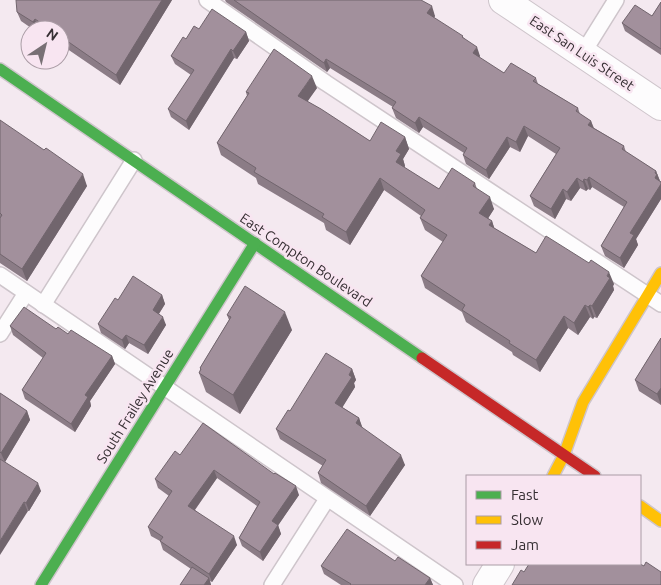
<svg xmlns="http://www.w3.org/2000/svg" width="661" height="585" viewBox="0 0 661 585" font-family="Ubuntu,sans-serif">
  <rect width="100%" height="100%" fill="#f4e9f0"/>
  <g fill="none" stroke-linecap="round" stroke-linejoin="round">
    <g stroke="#cec5cb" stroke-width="18">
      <g id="lane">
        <path d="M207,0L326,83L661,304"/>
        <path d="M583,53L616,0"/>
        <path d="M0,275L455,585"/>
        <path d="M43,305L134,160"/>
        <path d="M0,334L26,293"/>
        <path d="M272,585L327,499"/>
      </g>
    </g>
    <g stroke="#cec5cb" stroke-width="30">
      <g id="street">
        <path d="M503,0L661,106"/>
        <path d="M487,585L500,564"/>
      </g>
    </g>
    <g stroke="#cec5cb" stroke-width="14">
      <g id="fast">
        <path d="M0,69L422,358"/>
        <path d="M41,585L255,243"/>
      </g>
    </g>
    <g stroke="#cec5cb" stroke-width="14">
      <g id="slow">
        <path d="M553,476L564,455L583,402L661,273"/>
        <path d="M640,506L661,521"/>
      </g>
    </g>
    <g stroke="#cec5cb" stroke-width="14">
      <path id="jam" d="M422,358L595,476"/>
    </g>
    <use href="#lane" stroke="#fdfcfd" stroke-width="15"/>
    <use href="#street" stroke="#fdfcfd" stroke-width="28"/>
    <use href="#fast" stroke="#4caf50" stroke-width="11"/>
    <use href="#slow" stroke="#ffc107" stroke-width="11"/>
    <use href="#jam" stroke="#c62828" stroke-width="11"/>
  </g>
  <g fill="#8b7c86">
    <path d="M172,0L120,85L60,44V30H40L38,29V30H34L21,21L17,12Z"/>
    <path d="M225,0H421L435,16L434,18L464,38L480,56L479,58L504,73L536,78L538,84L578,108L580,114L591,121L594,128L624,146L626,152L656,171L660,181L661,182V199L636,239L638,245L624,268L605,256L601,246L624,207L592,187L590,190L588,189L586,191L580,188L571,201L566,199L555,219L534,206L530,196L556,154L528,136L520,152L510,147L489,179L466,164L463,155L464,153L423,127L419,133L396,118L392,108L393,107L330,68L327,72L226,2Z"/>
    <path d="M661,2V55L625,31L622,23L652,16Z"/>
    <path d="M199,29L246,32L249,41L237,59L234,58L189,130L171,117L168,109L191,75L175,64L171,56L186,39Z"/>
    <path d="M317,88L307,101L370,141L405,137L409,149L403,159L405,166L404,168L439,189L475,183L477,189L494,209L488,218L492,221L494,228L536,253L614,284L613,286L614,290L597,318L594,317L593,319L590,317L578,335L568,328L540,372L513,355L512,352L466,322L462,312L425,288L421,276L443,242L425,230L420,218L421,216L384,190L350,245L326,230L324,223L258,184L256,178L221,155L217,143L247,96L246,92Z"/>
    <path d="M0,120L87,186L27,281L0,263Z"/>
    <path d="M162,295L165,304L159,314L166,325L148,354L129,343L125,349L101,333L98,324L118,300Z"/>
    <path d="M227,315L292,330L240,414L206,392L199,373L200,370V368L229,320Z"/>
    <path d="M10,326L56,329L68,334L112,356L115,364L90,401L91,406L75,432L25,399L22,390L43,358L13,335Z"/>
    <path d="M661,338V405L639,391L635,380Z"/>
    <path d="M352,369L356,380L354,383L355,387L342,407L359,418L362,428L405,465L370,516L321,483L318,473L323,466L280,439L276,429L290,411Z"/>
    <path d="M0,393L27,411L30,420L5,462L0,459Z"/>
    <path d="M180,455L299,495L278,525L281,534L263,561L242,546L239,538L257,506L217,478L195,510L237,545L212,582L210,581L211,585H180L191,569L163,550L160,541L151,536L148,527L169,496L158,488L155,479Z"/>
    <path d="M0,459L41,491L29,511H28Z"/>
    <path d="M395,561L430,578L433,585H341L324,574L321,566Z"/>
  </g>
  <g fill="#71656d">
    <path d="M162,0H172L120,85L116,75Z"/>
    <path d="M432,6L435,16L430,23L427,13Z"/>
    <path d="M35,19L38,29V30H36L33,22Z"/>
    <path d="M246,32L249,41L237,59L233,51Z"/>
    <path d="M477,47L480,56L476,63L473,53Z"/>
    <path d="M231,49L234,58L189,130L186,121Z"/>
    <path d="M326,59L330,68L327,72L324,63Z"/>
    <path d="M312,76L317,88L303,108L298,96Z"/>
    <path d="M419,117L423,127L419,133L415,123Z"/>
    <path d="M591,121L594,130L588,125Z"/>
    <path d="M524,126L528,136L520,152L516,142Z"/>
    <path d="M405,137L409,149L403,159L405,166L400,174L396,162V151Z"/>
    <path d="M507,137L510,147L489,179L486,170Z"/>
    <path d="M656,171L660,181L655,178V173Z"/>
    <path d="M83,174L87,186L27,281L22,269Z"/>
    <path d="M589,177L592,187L590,190L587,180Z"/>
    <path d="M380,178L384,190L350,245L346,232Z"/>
    <path d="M577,178L580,188L571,201L567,192Z"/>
    <path d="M584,179L588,189L586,191L583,182Z"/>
    <path d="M661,184V199L636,239L638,245L624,268L620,258L630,233Z"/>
    <path d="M563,189L566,199L555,219L551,209Z"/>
    <path d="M490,197L494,209L484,225L479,213Z"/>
    <path d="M492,221L496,233L489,225Z"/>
    <path d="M609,272L614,284L613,286L614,290L597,318L592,306Z"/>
    <path d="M162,295L165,304L156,318L153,310Z"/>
    <path d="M585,305L590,317L578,335L574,323Z"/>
    <path d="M590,305L594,317L593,319L588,307Z"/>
    <path d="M285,312L292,330L240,414L233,395Z"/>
    <path d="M564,316L568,328L540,372L536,360Z"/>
    <path d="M163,317L166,325L148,354L144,345Z"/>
    <path d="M126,335L129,343L125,349L122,340Z"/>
    <path d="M112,356L115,364L90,401L91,406L75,432L71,424L85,395Z"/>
    <path d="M352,369L356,380L354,383L355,387L339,413L335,403Z"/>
    <path d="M661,388V405L657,394Z"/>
    <path d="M27,411L30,420L5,462L1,453Z"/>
    <path d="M359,418L363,429L356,423Z"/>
    <path d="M401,455L405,465L370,516L366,506Z"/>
    <path d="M214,470L217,478L191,515L188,506Z"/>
    <path d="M38,483L41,491L29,511L26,503Z"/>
    <path d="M296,486L299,495L275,530L272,521Z"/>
    <path d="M24,502L28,511L0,555V541Z"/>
    <path d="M278,525L281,534L263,561L260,552Z"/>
    <path d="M234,536L237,545L212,582L209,574Z"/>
    <path d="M209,578L211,585H204Z"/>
    <path d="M430,578L433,585H425Z"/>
  </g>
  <g fill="#a2909c" stroke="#71656d">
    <path d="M16,0H162L116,75L60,36V30H51L35,19L33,22L17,12Z"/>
    <path d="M234,0H421L432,6L427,13L463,36L462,37L477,47L473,53L504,73L511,63L536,78L533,81L578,108L576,111L591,121L588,125L624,146L622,149L656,171L655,173L657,174L655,178L661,182V184L630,233L634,235L620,258L601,246L627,202L589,177L587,180L584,179L583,182L577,178L567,192L563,189L551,209L530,196L560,148L524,126L516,142L507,137L486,170L463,155L467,148L419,117L415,123L392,108L396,102L326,59L324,63Z"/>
    <path d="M661,2V49L622,23L635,5L652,16Z"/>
    <path d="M212,9L246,32L233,51L231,49L186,121L168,109L194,70L171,56L183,37L186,39L194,26L199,29Z"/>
    <path d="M274,49L312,76L298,96L321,109L370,141L381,122L405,137L396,151L401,154L396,162L439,189L452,168L475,183L473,186L490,197L479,213L492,221L489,225L536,253L546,236L589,263L591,260L609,272L607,276L610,278L592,306L590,305L588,307L585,305L574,323L564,316L536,360L509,343L510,341L462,310L465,305L421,276L447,235L420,218L425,210L380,178L346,232L322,217L324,214L254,172L256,168L217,143L249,93L246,92Z"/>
    <path d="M0,120L44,150L46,148L83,174L22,269L0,254V218L2,215L0,213Z"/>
    <path d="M133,276L162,295L153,310L163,317L144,345L126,335L122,340L98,324L115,298L118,300Z"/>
    <path d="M245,286L285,312L233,395L199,373L201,369L200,368L231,317L227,315Z"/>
    <path d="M24,307L56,329L58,327L68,334L71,330L112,356L85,395L88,397L71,424L22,390L46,353L10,326Z"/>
    <path d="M661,338V388L657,394L635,380Z"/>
    <path d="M326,353L352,369L349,375L352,377L335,403L359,418L356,423L401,455L366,506L318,473L326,460L276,429L288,410L290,411Z"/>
    <path d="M0,393L27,411L1,453L0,452Z"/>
    <path d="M203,423L274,474L275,473L296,486L272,521L278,525L260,552L239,538L260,502L214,470L188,506L234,536L209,574L160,541L163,537L148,527L172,491L155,479L175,451L180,455Z"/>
    <path d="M0,459L38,483L26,503L24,502L0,541Z"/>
    <path d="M347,529L395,561L398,557L430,578L425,585H350L351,584L321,566Z"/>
    <path d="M646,562L661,572V585H512L521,570L524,572L529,564H640L644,566Z"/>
    <path d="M192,567L209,578L204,585H180Z"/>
  </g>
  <g text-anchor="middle" stroke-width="5" stroke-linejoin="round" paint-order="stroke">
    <g font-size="14" fill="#362f33" stroke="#f8e5f1">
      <text transform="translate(582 53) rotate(34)" y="5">East San Luis Street</text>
      <text transform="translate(306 260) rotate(34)" y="5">East Compton Boulevard</text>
      <text transform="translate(135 406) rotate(-58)" y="5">South Frailey Avenue</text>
    </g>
  </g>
  <rect x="466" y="475" width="175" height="90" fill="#f8e5f1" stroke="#aa9ca5"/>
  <rect x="476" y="491" width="25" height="8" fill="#4caf50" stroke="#aa9ca5"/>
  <text x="511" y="500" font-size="15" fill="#362f33">Fast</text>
  <rect x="476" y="516" width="25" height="8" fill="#ffc107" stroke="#aa9ca5"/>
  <text x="511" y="525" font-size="15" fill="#362f33">Slow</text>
  <rect x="476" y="541" width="25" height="8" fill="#c62828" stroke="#aa9ca5"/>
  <text x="511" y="550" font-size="15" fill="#362f33">Jam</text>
  <g transform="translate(45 45) rotate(35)"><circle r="24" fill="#f8e5f1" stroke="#aa9ca5"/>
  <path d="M0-4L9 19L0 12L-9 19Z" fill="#787075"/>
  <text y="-8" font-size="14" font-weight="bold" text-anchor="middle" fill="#362f33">N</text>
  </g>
</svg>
